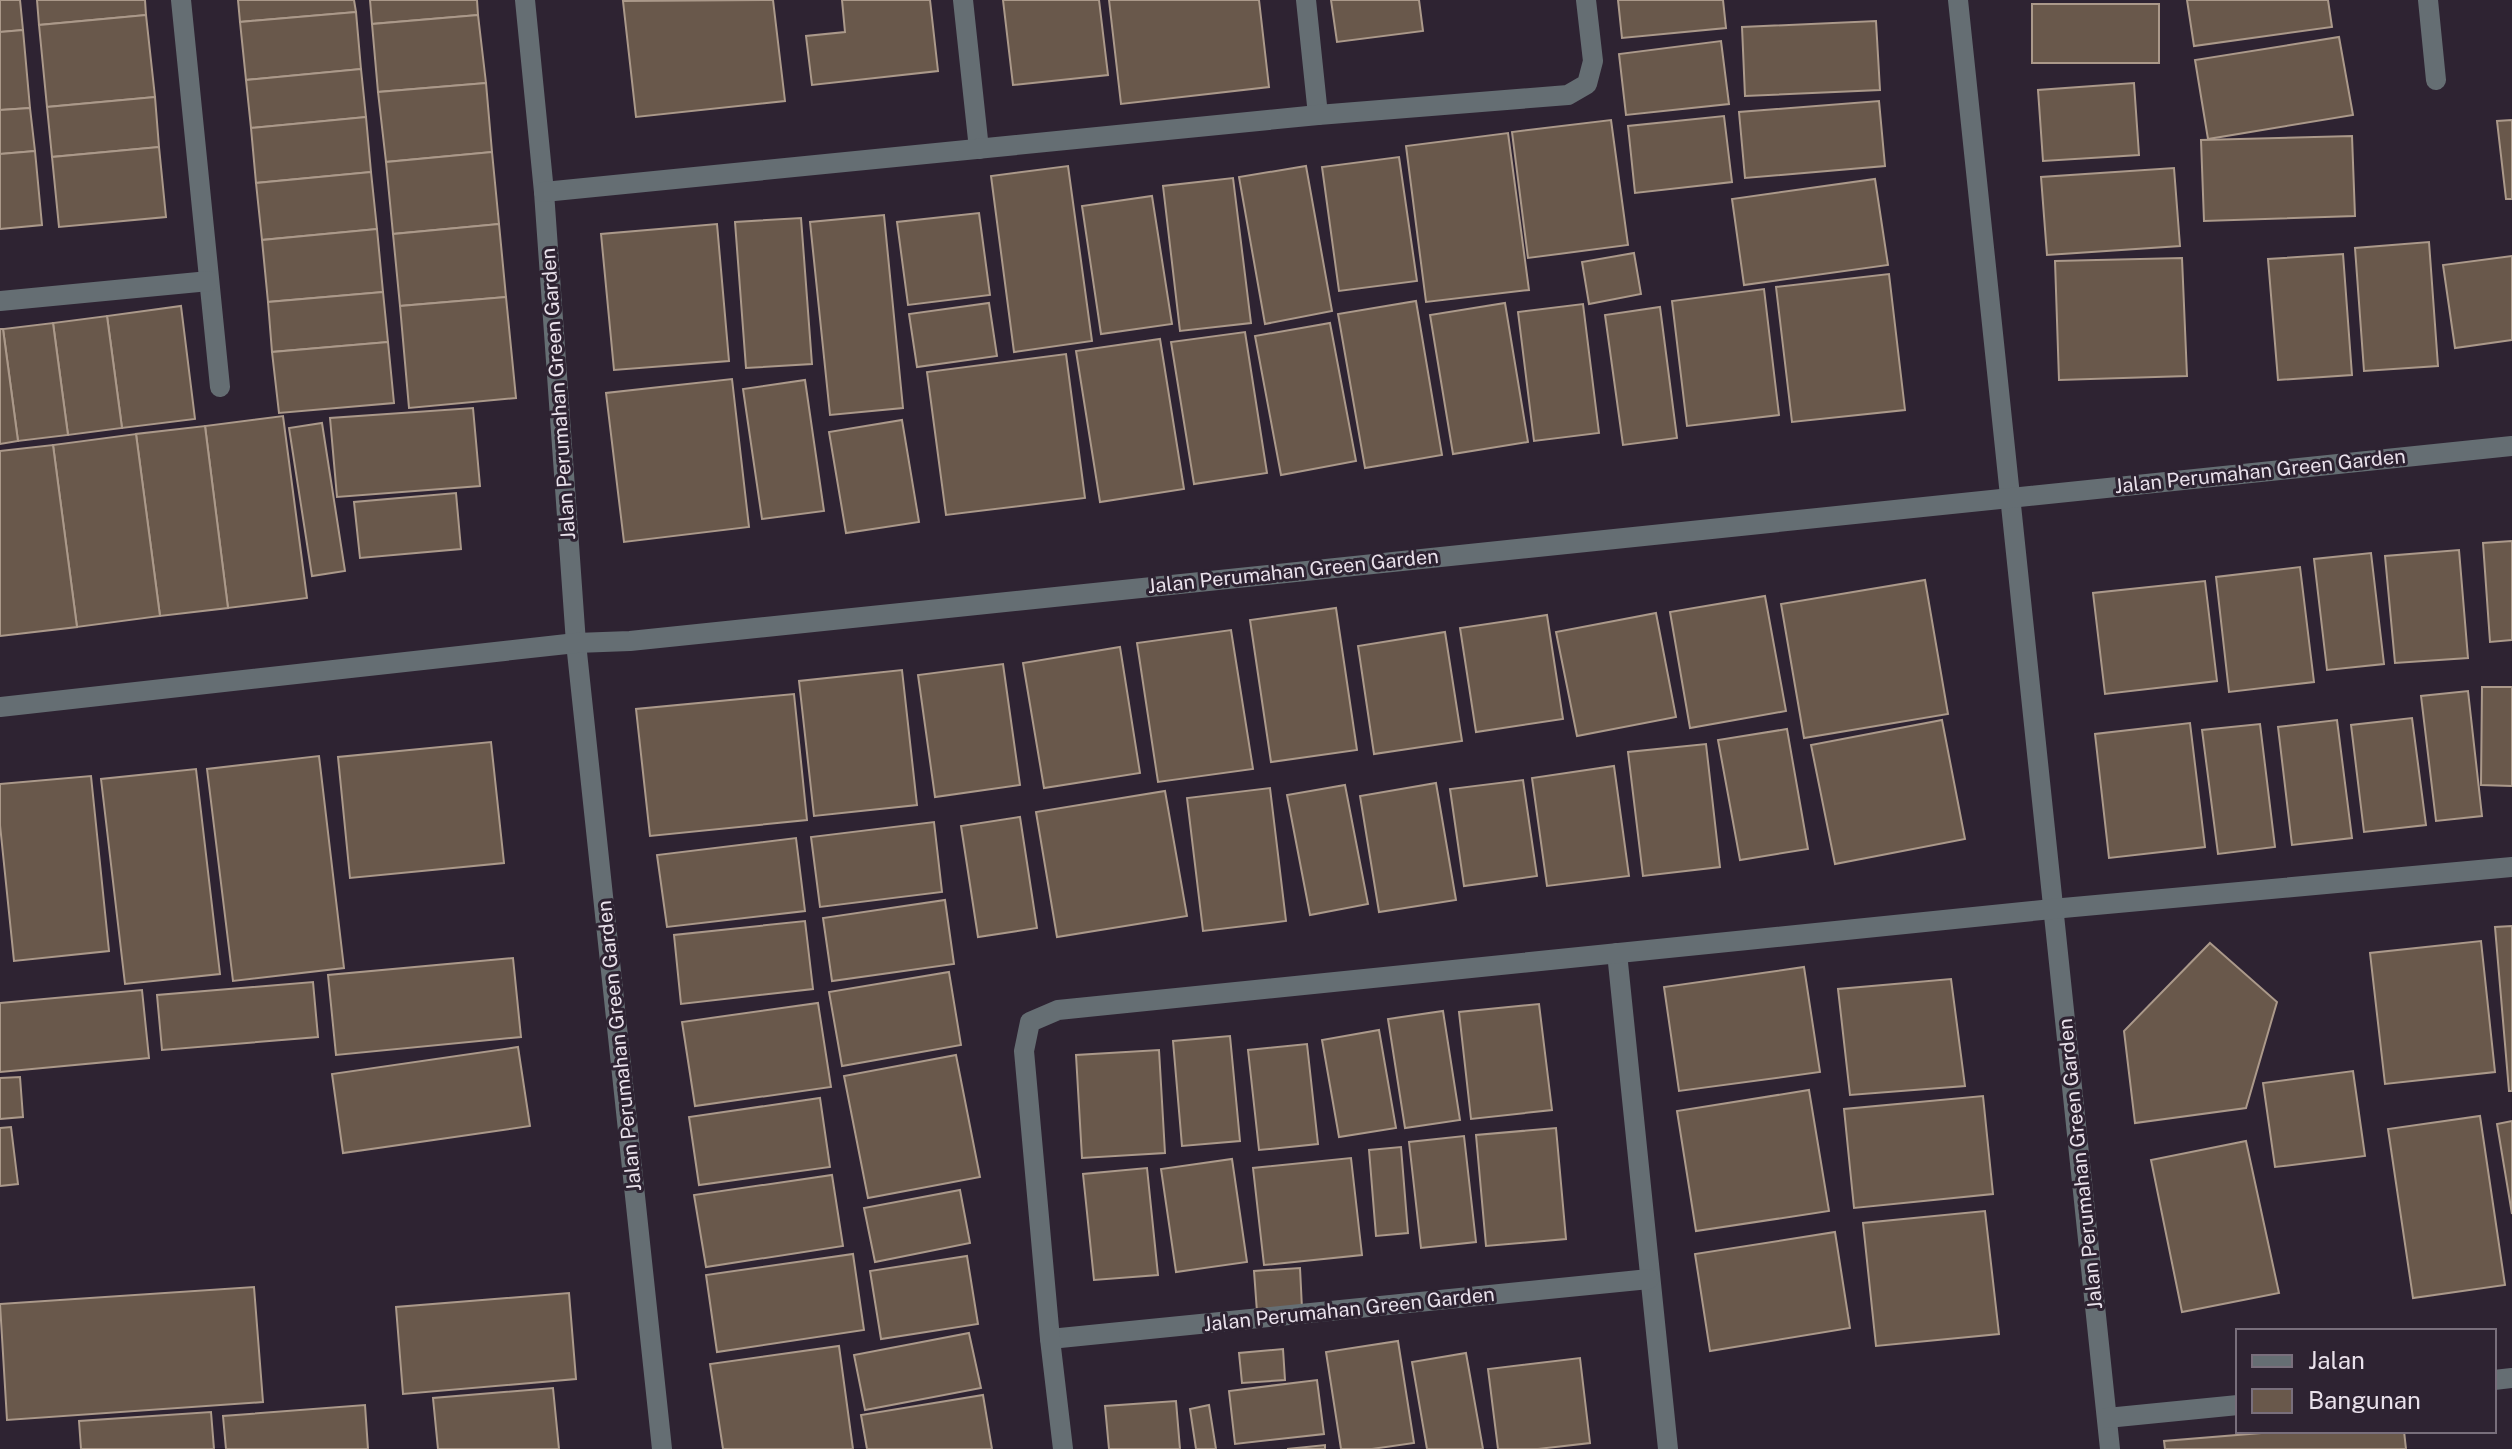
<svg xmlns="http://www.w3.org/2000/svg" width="2512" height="1449" viewBox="0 0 2512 1449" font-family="'Public Sans',sans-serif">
  <rect width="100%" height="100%" fill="#2e2332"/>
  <g fill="#69584b" stroke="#ab998a" stroke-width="2">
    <path d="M0,0H20L23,30L0,32Z"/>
    <path d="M37,0H145L146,15L39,25Z"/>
    <path d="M238,0H354L356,12L240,22Z"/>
    <path d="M370,0H477L478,15L372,24Z"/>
    <path d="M773,0L785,101L636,117L623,1Z"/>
    <path d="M842,0H930L938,71L812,85L806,36L845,32Z"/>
    <path d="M1003,0H1099L1108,75L1013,85Z"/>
    <path d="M1109,0H1259L1269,87L1121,104Z"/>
    <path d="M1331,0H1419L1423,31L1337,42Z"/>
    <path d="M1618,0H1723L1726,28L1622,38Z"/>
    <path d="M2187,0H2328L2332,27L2194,46Z"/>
    <rect x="2032" y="4" width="127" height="59"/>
    <path d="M356,12L361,69L246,80L240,22Z"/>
    <path d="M146,15L155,97L47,107L39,25Z"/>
    <path d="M478,15L486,83L378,92L372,24Z"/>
    <path d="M1876,21L1880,90L1745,96L1742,27Z"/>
    <path d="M23,30L30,108L0,110V32Z"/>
    <path d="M2339,37L2353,115L2208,139L2195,60Z"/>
    <path d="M1721,41L1729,104L1626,115L1619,54Z"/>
    <path d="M361,69L366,117L251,128L246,80Z"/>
    <path d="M486,83L492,152L386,162L378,92Z"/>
    <path d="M2134,83L2139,155L2043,161L2038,90Z"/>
    <path d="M155,97L159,147L52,157L47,107Z"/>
    <path d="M1879,101L1885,166L1745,178L1739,112Z"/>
    <path d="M30,108L35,151L0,154V110Z"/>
    <path d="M1724,116L1732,182L1635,193L1628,126Z"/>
    <path d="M366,117L371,172L256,183L251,128Z"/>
    <path d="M1611,120L1628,245L1528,258L1512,132Z"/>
    <path d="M2512,120V199H2506L2497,121Z"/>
    <path d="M1508,133L1529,290L1426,302L1406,146Z"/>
    <path d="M2352,136L2355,216L2204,221L2201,140Z"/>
    <path d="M159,147L166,217L59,227L52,157Z"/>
    <path d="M35,151L42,225L0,229V154Z"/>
    <path d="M492,152L499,224L393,234L386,162Z"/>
    <path d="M1399,157L1417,281L1339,291L1322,167Z"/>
    <path d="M1068,166L1092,341L1014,352L991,176Z"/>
    <path d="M1306,166L1332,311L1265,324L1239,177Z"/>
    <path d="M2174,168L2180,246L2047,255L2041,177Z"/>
    <path d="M371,172L377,229L262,240L256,183Z"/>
    <path d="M1233,178L1251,323L1180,331L1163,186Z"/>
    <path d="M1875,179L1888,265L1744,285L1732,199Z"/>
    <path d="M1152,196L1172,324L1101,334L1082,206Z"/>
    <path d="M979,213L990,295L908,305L897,222Z"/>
    <path d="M884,215L903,408L830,415L810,222Z"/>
    <path d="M801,218L812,364L746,368L735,222Z"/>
    <path d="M499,224L506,297L400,306L393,234Z"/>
    <path d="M717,224L729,361L614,370L601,234Z"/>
    <path d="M377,229L383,292L268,302L262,240Z"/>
    <path d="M2429,242L2438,366L2364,371L2355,248Z"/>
    <path d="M1634,253L1641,294L1589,304L1582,262Z"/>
    <path d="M2343,254L2352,375L2278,380L2268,259Z"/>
    <path d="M2512,256V340L2455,348L2443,265Z"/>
    <path d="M2182,258L2187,376L2059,380L2055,261Z"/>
    <path d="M1889,274L1905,410L1792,422L1776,287Z"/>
    <path d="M1764,289L1779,415L1687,426L1672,301Z"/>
    <path d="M383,292L388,342L272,352L268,302Z"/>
    <path d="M506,297L516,398L409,408L400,306Z"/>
    <path d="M1416,301L1442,455L1365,468L1338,314Z"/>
    <path d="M989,303L997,356L917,367L909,314Z"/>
    <path d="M1505,303L1528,442L1453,454L1430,315Z"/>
    <path d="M1583,304L1599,433L1534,441L1518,312Z"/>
    <path d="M181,306L195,419L122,428L107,316Z"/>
    <path d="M1660,307L1677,438L1623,445L1605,315Z"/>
    <path d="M107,316L122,428L68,435L53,323Z"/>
    <path d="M53,323L68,435L18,441L3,329Z"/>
    <path d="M1330,323L1356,461L1281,475L1255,336Z"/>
    <path d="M0,329H3L18,441L0,444Z"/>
    <path d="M1245,332L1267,473L1194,484L1171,342Z"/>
    <path d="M1160,339L1184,489L1100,502L1076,351Z"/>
    <path d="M388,342L394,403L279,413L272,352Z"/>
    <path d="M1066,354L1085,498L946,515L927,372Z"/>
    <path d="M732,379L749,527L624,542L606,393Z"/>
    <path d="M805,380L824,511L762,519L743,389Z"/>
    <path d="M473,408L480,486L337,497L330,418Z"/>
    <path d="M283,416L307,598L228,608L205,426Z"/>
    <path d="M902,420L919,522L846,533L829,432Z"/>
    <path d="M322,423L345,571L312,576L289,428Z"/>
    <path d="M205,426L228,608L160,616L136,434Z"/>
    <path d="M136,434L160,616L77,627L53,445Z"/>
    <path d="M53,445L77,627L0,636V451Z"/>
    <path d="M456,493L461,549L360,558L354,502Z"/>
    <path d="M2512,541V640L2490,642L2483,543Z"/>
    <path d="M2459,550L2468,658L2395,663L2385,556Z"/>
    <path d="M2371,553L2384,664L2327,670L2314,559Z"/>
    <path d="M2300,567L2314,682L2229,692L2216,577Z"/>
    <path d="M1925,580L1948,714L1804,738L1781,604Z"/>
    <path d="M2205,581L2217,681L2105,694L2093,593Z"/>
    <path d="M1765,596L1786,711L1690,728L1670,612Z"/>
    <path d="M1336,608L1357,750L1271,762L1250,620Z"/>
    <path d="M1656,613L1676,717L1577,736L1556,632Z"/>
    <path d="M1547,615L1563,719L1476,732L1460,628Z"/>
    <path d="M1231,630L1253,769L1158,782L1137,643Z"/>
    <path d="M1445,632L1462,741L1374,754L1358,646Z"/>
    <path d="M1120,647L1140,773L1044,788L1023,663Z"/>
    <path d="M1003,664L1020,785L935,797L918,675Z"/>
    <path d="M902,670L917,805L814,816L799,681Z"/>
    <path d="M2482,687H2512V786L2481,785Z"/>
    <path d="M2468,691L2482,816L2436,821L2421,696Z"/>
    <path d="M794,694L807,820L650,836L636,709Z"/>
    <path d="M2412,718L2426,825L2364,832L2351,725Z"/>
    <path d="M1942,720L1965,839L1835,864L1811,745Z"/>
    <path d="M2337,720L2352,838L2292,845L2278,727Z"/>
    <path d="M2190,723L2205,847L2109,858L2095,734Z"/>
    <path d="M2260,724L2275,847L2218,854L2202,730Z"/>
    <path d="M1787,729L1808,849L1740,860L1718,740Z"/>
    <path d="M491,742L504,863L350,878L338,757Z"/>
    <path d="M1706,744L1720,867L1643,876L1628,752Z"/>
    <path d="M319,756L344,968L233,981L207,769Z"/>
    <path d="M1614,766L1629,876L1547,886L1532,778Z"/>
    <path d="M196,769L220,974L125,984L101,779Z"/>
    <path d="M91,776L109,951L14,961L0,825V784Z"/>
    <path d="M1523,780L1537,876L1464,886L1450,789Z"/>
    <path d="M1436,783L1456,900L1379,912L1360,796Z"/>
    <path d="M1345,785L1368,904L1310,915L1287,795Z"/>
    <path d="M1270,788L1286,921L1203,931L1187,798Z"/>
    <path d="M1165,791L1187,916L1057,937L1036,812Z"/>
    <path d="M1020,817L1037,928L978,937L961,826Z"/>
    <path d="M934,822L942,892L820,907L811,837Z"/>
    <path d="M796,838L805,911L667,927L657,855Z"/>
    <path d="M945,900L954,964L832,981L823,918Z"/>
    <path d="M805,921L813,989L681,1004L674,935Z"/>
    <path d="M2512,926V1091H2509L2495,927Z"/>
    <path d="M2481,941L2495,1072L2385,1084L2370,953Z"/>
    <path d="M2210,943L2277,1002L2246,1108L2135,1123L2124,1031Z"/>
    <path d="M513,958L521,1037L336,1055L328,975Z"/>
    <path d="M1804,967L1820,1072L1679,1091L1664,987Z"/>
    <path d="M949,972L961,1045L842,1066L829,992Z"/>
    <path d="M1951,979L1965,1086L1850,1095L1838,989Z"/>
    <path d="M313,982L318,1037L162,1050L157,995Z"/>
    <path d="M142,990L149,1058L0,1072V1003Z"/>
    <path d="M818,1003L831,1087L695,1106L682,1022Z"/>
    <path d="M1539,1004L1552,1110L1471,1119L1459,1012Z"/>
    <path d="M1443,1011L1460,1120L1405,1128L1388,1019Z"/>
    <path d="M1379,1030L1396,1128L1339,1137L1322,1040Z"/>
    <path d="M1230,1036L1240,1141L1182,1146L1173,1041Z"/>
    <path d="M1307,1044L1318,1144L1259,1150L1248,1050Z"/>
    <path d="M518,1047L530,1126L343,1153L332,1074Z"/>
    <path d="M1159,1050L1165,1153L1082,1158L1076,1055Z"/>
    <path d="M956,1055L980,1177L868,1198L844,1076Z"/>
    <path d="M2353,1071L2365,1156L2275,1167L2263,1083Z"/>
    <path d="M20,1077L23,1117L0,1119V1078Z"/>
    <path d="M1809,1090L1829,1211L1696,1231L1677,1111Z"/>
    <path d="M1983,1096L1993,1194L1854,1208L1844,1109Z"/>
    <path d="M820,1098L830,1167L699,1185L689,1117Z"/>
    <path d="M2480,1116L2505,1285L2413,1298L2388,1129Z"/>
    <path d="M2512,1121V1214L2497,1124Z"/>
    <path d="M11,1127L18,1184L0,1186V1128Z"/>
    <path d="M1556,1128L1566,1239L1486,1246L1476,1135Z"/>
    <path d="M1464,1136L1476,1242L1421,1248L1409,1142Z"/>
    <path d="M2246,1141L2279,1293L2182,1312L2151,1160Z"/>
    <path d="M1401,1147L1408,1233L1376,1236L1369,1150Z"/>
    <path d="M1351,1158L1362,1255L1264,1265L1253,1168Z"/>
    <path d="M1232,1159L1247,1262L1176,1272L1161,1169Z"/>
    <path d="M1147,1168L1158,1275L1094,1280L1083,1174Z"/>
    <path d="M832,1175L843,1246L706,1267L694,1195Z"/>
    <path d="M960,1190L970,1243L875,1262L864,1208Z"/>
    <path d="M1985,1211L1999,1334L1876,1346L1863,1223Z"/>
    <path d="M1835,1232L1850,1328L1710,1351L1695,1254Z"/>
    <path d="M853,1254L864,1330L717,1352L706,1275Z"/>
    <path d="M967,1256L978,1324L881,1339L870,1271Z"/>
    <path d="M1300,1268L1302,1308L1257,1312L1254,1271Z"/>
    <path d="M254,1287L263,1402L7,1420L0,1304Z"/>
    <path d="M569,1293L576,1379L403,1394L396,1307Z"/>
    <path d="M969,1333L981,1388L865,1410L854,1355Z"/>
    <path d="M1398,1341L1414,1443L1372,1449H1341L1326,1352Z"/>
    <path d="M839,1346L853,1449H723L710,1364Z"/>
    <path d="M1283,1349L1285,1380L1242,1383L1239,1353Z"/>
    <path d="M1466,1353L1483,1449H1427L1412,1362Z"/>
    <path d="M1580,1358L1590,1443L1538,1449H1498L1488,1369Z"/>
    <path d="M1317,1380L1324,1434L1235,1444L1229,1391Z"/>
    <path d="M553,1388L559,1449H438L433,1398Z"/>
    <path d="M983,1395L992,1449H867L861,1415Z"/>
    <path d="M1176,1401L1180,1449H1109L1105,1406Z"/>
    <path d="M365,1405L368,1449H226L223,1416Z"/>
    <path d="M1209,1405L1216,1449H1196L1190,1409Z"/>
    <path d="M211,1412L214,1449H81L79,1421Z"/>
    <path d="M2286,1431H2404L2406,1449H2165L2164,1441Z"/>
    <path d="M1325,1445V1449H1287Z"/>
  </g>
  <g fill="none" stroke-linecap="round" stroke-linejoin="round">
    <g stroke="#656e73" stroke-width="20">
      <path d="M181,0L220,387"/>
      <path d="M525,0L544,192L576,643L662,1449"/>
      <path d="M963,0L979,149"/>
      <path d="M1306,0L1318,115"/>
      <path d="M1958,0L2110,1449"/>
      <path d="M2428,0L2436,80"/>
      <path d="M544,192L1318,115L1568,95L1587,84L1593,61L1586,0"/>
      <path d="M0,301L209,281"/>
      <path d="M0,707L576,643L630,641L2512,446"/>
      <path d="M1617,953L1668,1449"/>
      <path d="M1050,1339L1649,1279"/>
      <path d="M2494,1380L2512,1378"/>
      <path d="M2107,1418L2238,1405"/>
      <path d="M1063,1449L1050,1339L1024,1051L1030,1022L1058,1010L2052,909L2512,867"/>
    </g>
  </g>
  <g text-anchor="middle" stroke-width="6" stroke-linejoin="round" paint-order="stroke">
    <g font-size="20" fill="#e9e1eb" stroke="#2e2332">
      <text transform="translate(558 394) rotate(-94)" y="7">Jalan Perumahan Green Garden</text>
      <text transform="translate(2260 471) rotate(-6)" y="7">Jalan Perumahan Green Garden</text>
      <text transform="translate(1293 571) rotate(-6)" y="7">Jalan Perumahan Green Garden</text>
      <text transform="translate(619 1046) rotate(-96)" y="7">Jalan Perumahan Green Garden</text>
      <text transform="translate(2080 1164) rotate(-96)" y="7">Jalan Perumahan Green Garden</text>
      <text transform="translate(1349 1309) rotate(-6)" y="7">Jalan Perumahan Green Garden</text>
    </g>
  </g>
  <rect x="2236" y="1329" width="260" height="104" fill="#2e2332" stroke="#796f7c" stroke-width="2"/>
  <rect x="2252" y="1355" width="40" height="12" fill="#656e73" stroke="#796f7c" stroke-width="2"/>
  <text x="2308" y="1369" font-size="24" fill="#e9e1eb">Jalan</text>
  <rect x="2252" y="1389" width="40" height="24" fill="#69584b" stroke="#796f7c" stroke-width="2"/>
  <text x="2308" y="1409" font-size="24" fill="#e9e1eb">Bangunan</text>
</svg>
